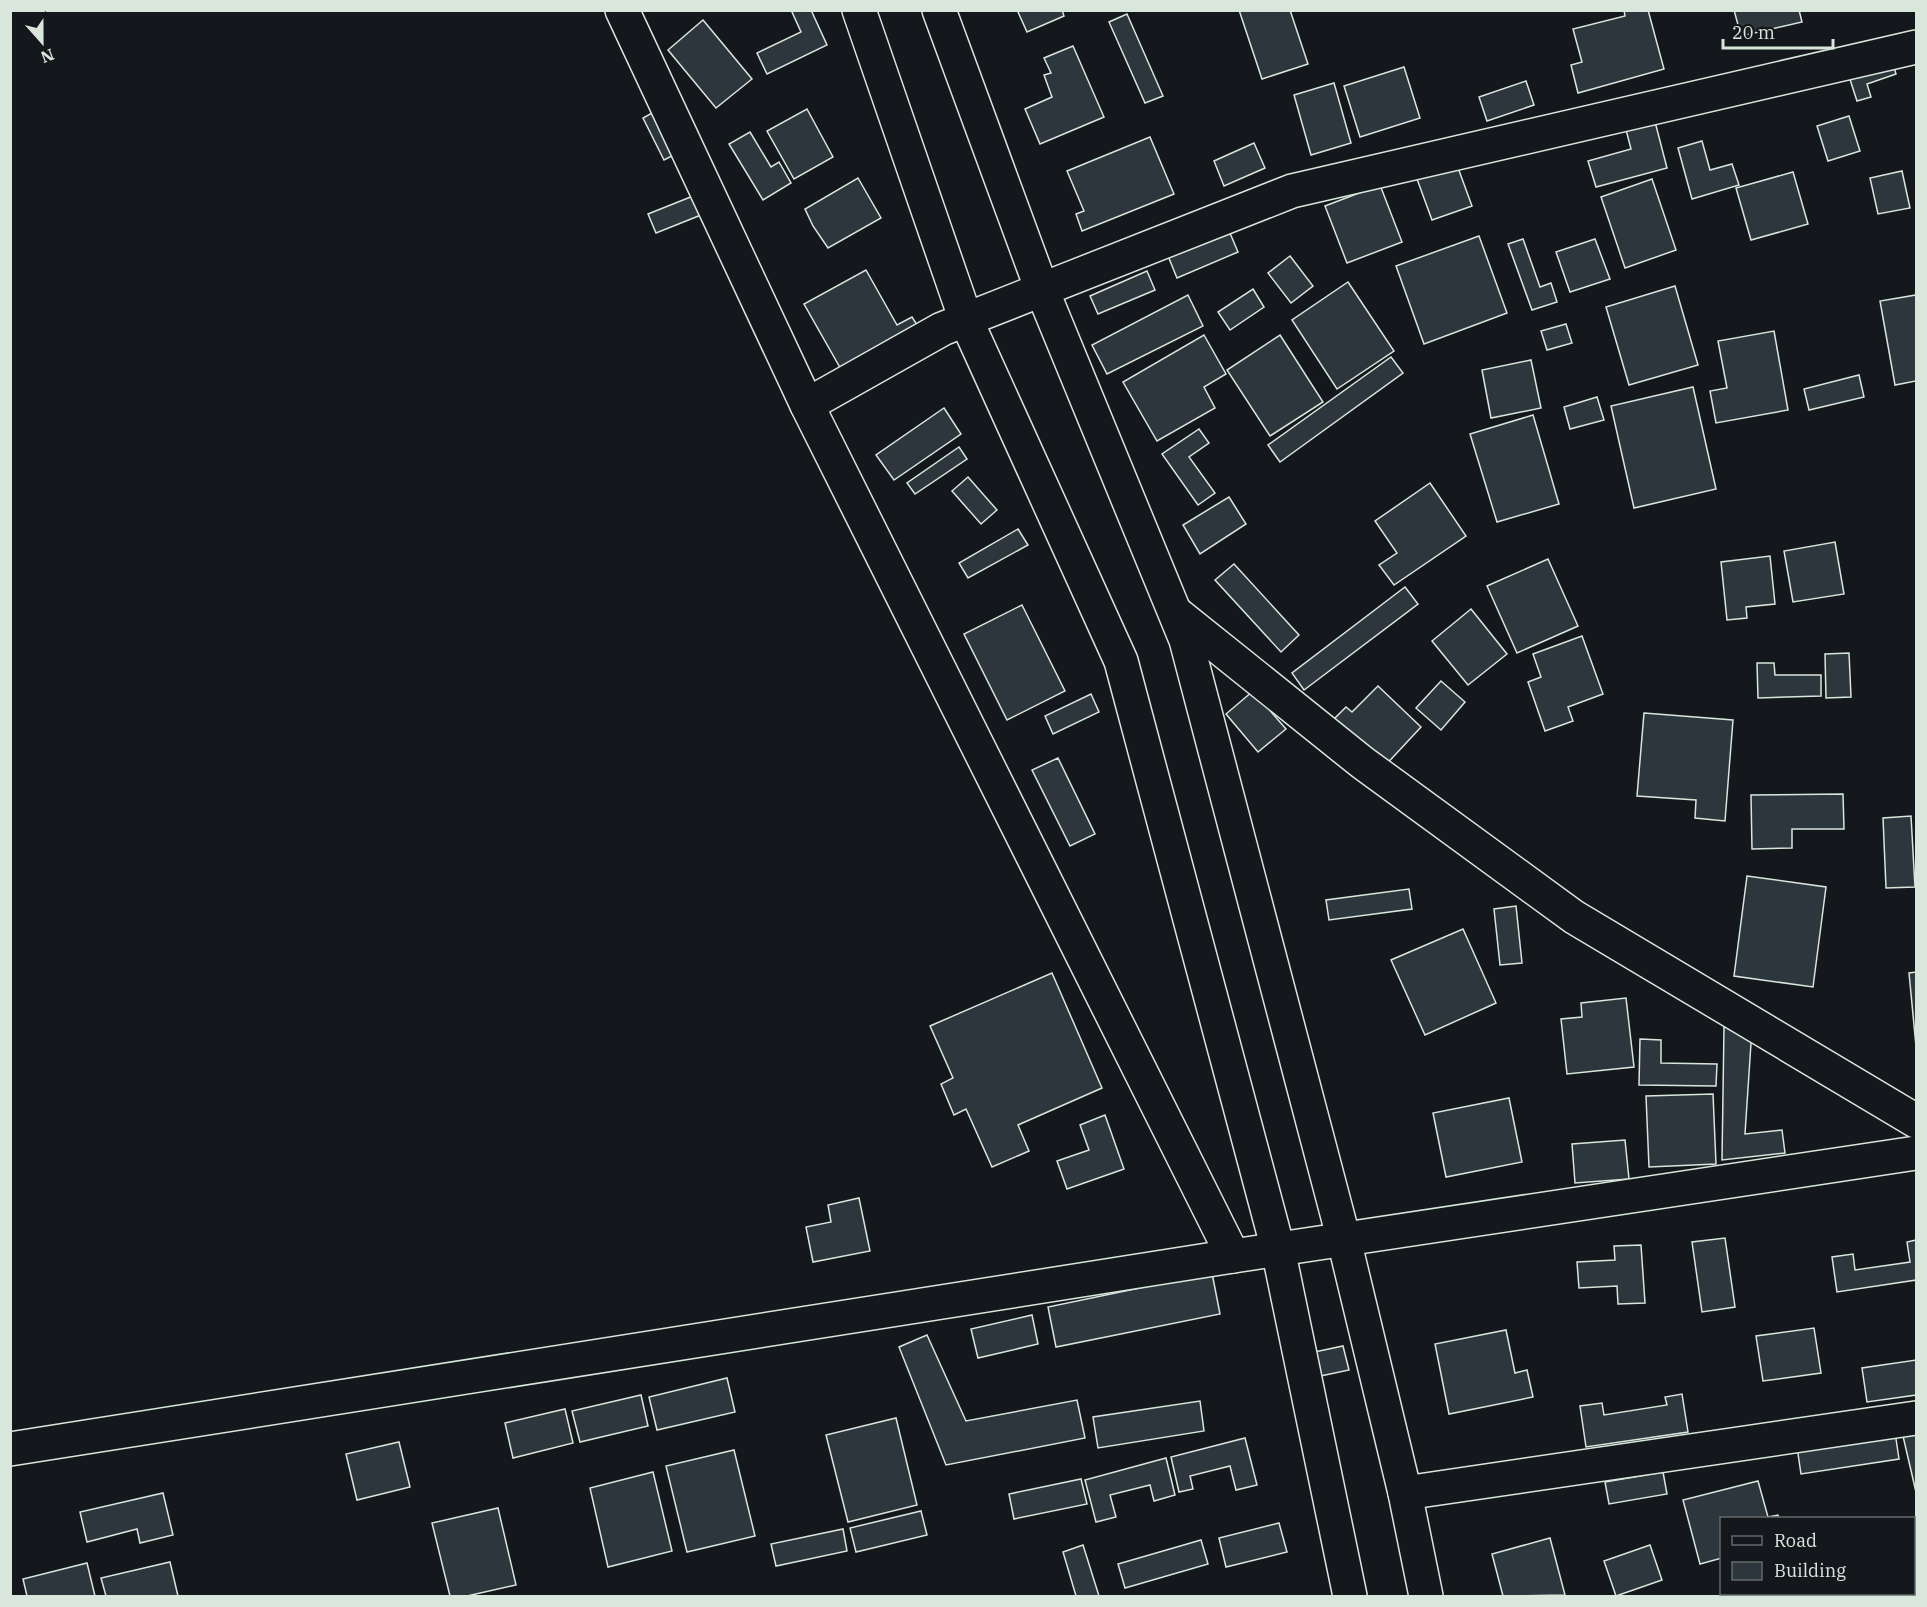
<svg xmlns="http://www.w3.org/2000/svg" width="1927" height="1607" viewBox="0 0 1927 1607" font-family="'IBM Plex Serif',serif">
  <rect width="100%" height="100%" fill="#14181c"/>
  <g fill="#2c363c" stroke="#d8e6dc" stroke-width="1.5">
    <path d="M795,10H811L827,45L767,74L757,53L801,32L792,12Z"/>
    <path d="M1021,10H1062L1064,16L1027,32L1018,12Z"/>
    <path d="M1239,10H1290L1308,64L1262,79Z"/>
    <path d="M1624,10H1648L1664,69L1578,93L1571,65L1582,62L1573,29L1625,16Z"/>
    <path d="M1734,10H1799L1802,22L1741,36Z"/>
    <path d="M1127,14L1163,96L1145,103L1109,22Z"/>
    <path d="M703,20L752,79L716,108L668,50Z"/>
    <path d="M1073,46L1104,117L1040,144L1025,109L1052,97L1044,75L1051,73L1044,58Z"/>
    <path d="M1890,53L1896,74L1867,84L1871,97L1857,101L1846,67Z"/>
    <path d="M1404,67L1420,118L1360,137L1344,86Z"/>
    <path d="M1526,81L1534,105L1487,121L1479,97Z"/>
    <path d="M1334,83L1351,143L1311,155L1294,95Z"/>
    <path d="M659,109L682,151L664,160L643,118Z"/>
    <path d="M807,109L833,157L794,179L767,131Z"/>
    <path d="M1653,114L1667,168L1596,187L1588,161L1631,149L1624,122Z"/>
    <path d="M1849,116L1860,151L1828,161L1817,126Z"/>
    <path d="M750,132L771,167L779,162L791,183L763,200L729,144Z"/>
    <path d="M1150,137L1174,194L1082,231L1076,214L1084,211L1067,171Z"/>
    <path d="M1702,141L1710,170L1732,164L1739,185L1692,199L1678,148Z"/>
    <path d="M1254,143L1265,168L1224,186L1214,161Z"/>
    <path d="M1457,165L1472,206L1432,220L1417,179Z"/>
    <path d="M1902,171L1910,208L1878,214L1870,178Z"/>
    <path d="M1793,172L1808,224L1751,240L1736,188Z"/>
    <path d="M858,178L881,218L828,248L813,226L805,209Z"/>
    <path d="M1652,179L1676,250L1625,268L1601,197Z"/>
    <path d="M1380,185L1402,242L1347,263L1325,206Z"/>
    <path d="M693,196L701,215L656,233L648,214Z"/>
    <path d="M1227,226L1238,252L1177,278L1166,251Z"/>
    <path d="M1479,236L1507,313L1424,344L1396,266Z"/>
    <path d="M1523,239L1540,287L1551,283L1557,302L1532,310L1508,244Z"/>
    <path d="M1595,239L1610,279L1570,292L1556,252Z"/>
    <path d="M1290,256L1313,286L1291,303L1268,273Z"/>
    <path d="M866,270L897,325L912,317L919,328L842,371L804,304Z"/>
    <path d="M1147,271L1155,290L1098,314L1090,296Z"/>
    <path d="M1348,282L1394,351L1337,389L1292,320Z"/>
    <path d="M1675,286L1698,365L1629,385L1606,307Z"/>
    <path d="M1253,289L1264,307L1230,330L1218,312Z"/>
    <path d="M1188,295L1203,326L1107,374L1092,345Z"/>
    <path d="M1916,295V381L1895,385L1880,301Z"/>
    <path d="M1566,324L1572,343L1547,350L1541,331Z"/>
    <path d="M1774,331L1788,410L1716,423L1710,391L1727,388L1718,341Z"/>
    <path d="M1204,335L1226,374L1204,387L1215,408L1157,441L1123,382Z"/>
    <path d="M1280,335L1323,402L1270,436L1227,370Z"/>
    <path d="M1391,357L1403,373L1280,462L1268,445Z"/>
    <path d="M1531,360L1541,408L1491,418L1482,370Z"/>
    <path d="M1859,375L1864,397L1809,410L1804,389Z"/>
    <path d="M1693,387L1716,489L1634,508L1611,406Z"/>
    <path d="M1597,397L1604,420L1570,429L1564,407Z"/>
    <path d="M944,408L961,434L894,480L876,455Z"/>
    <path d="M1533,415L1559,504L1497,522L1470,434Z"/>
    <path d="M1199,429L1209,443L1189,457L1215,493L1198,505L1162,454Z"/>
    <path d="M959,447L967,459L915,494L907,483Z"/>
    <path d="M968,477L997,510L981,524L952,491Z"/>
    <path d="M1430,483L1466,536L1394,585L1379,565L1397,553L1375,521Z"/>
    <path d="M1229,497L1246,524L1200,554L1183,525Z"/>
    <path d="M1018,529L1028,545L968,578L959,563Z"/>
    <path d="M1835,542L1844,594L1793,602L1784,551Z"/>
    <path d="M1770,556L1775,604L1746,607L1747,618L1727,620L1721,562Z"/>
    <path d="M1548,559L1578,626L1517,653L1487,586Z"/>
    <path d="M1234,564L1299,635L1281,652L1215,580Z"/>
    <path d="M1405,587L1418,604L1304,690L1292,673Z"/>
    <path d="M1022,605L1065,691L1007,720L964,634Z"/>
    <path d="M1471,609L1507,654L1468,685L1432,641Z"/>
    <path d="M1582,636L1603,694L1568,707L1573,721L1545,731L1528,682L1541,677L1533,654Z"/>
    <path d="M1849,653L1851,697L1826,698L1825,654Z"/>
    <path d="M1757,663H1774L1775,675H1821V696L1758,698Z"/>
    <path d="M1441,681L1465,702L1441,730L1416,708Z"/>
    <path d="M1378,686L1421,727L1381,770L1331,722L1346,707L1352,712Z"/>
    <path d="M1253,691L1286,729L1258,752L1226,714Z"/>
    <path d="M1091,694L1099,712L1053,734L1045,716Z"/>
    <path d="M1644,713L1733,720L1725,821L1695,818L1696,800L1637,796Z"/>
    <path d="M1058,758L1095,834L1070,846L1032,770Z"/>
    <path d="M1843,794L1844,829H1792V848L1752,849L1751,795Z"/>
    <path d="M1911,816L1915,887L1886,888L1883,818Z"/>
    <path d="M1747,876L1826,887L1813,987L1734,976Z"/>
    <path d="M1409,889L1412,909L1329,920L1326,900Z"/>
    <path d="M1516,906L1522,963L1500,965L1494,909Z"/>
    <path d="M1463,929L1496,1003L1425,1035L1391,960Z"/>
    <path d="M1916,972V1046L1909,973Z"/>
    <path d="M1052,973L1102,1088L1018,1125L1029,1151L992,1167L966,1109L954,1115L941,1084L953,1078L930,1026Z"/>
    <path d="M1626,998L1634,1067L1567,1074L1561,1019L1582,1017L1581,1003Z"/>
    <path d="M1724,1027L1752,1028L1745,1134L1782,1130L1785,1153L1722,1160Z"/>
    <path d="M1640,1039L1661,1040V1063L1717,1064L1716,1086L1639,1085Z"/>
    <path d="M1713,1094L1716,1164L1649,1167L1646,1096Z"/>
    <path d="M1509,1098L1522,1162L1446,1177L1433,1113Z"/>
    <path d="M1105,1115L1124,1169L1067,1189L1057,1161L1089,1150L1080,1125Z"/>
    <path d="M1625,1140L1629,1179L1575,1183L1572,1144Z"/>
    <path d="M859,1198L870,1251L813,1262L806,1227L831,1222L828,1205Z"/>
    <path d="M1725,1238L1735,1307L1702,1312L1692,1242Z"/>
    <path d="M1916,1240V1280L1837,1292L1832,1257L1853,1254L1855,1270L1910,1262L1907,1242Z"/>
    <path d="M1641,1245L1645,1303L1618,1304L1617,1286L1579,1288L1577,1262L1615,1260L1614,1246Z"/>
    <path d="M1212,1273L1220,1314L1056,1347L1048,1307Z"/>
    <path d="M1032,1315L1038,1344L978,1358L971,1329Z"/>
    <path d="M1814,1328L1821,1373L1763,1381L1756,1336Z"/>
    <path d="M1506,1330L1515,1373L1527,1370L1533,1397L1449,1414L1435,1344Z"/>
    <path d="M927,1335L966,1421L1077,1400L1085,1438L946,1465L899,1347Z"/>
    <path d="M1343,1346L1349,1370L1311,1378L1305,1354Z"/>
    <path d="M1916,1360V1395L1867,1402L1862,1368Z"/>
    <path d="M727,1378L735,1412L657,1430L649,1397Z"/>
    <path d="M1682,1394L1688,1432L1586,1447L1580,1406L1602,1403L1604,1415L1667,1405L1665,1397Z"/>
    <path d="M641,1395L648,1426L580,1442L572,1411Z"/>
    <path d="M1200,1401L1204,1431L1098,1448L1093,1417Z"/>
    <path d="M565,1409L573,1443L513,1458L505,1423Z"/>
    <path d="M896,1418L917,1505L848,1522L826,1435Z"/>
    <path d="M1895,1432L1899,1459L1801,1474L1797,1447Z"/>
    <path d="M1916,1433V1492L1903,1436Z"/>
    <path d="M1245,1438L1257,1485L1236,1490L1230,1466L1190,1476L1193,1489L1179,1492L1171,1457Z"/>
    <path d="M399,1442L410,1487L357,1500L346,1454Z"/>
    <path d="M734,1450L755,1536L687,1552L666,1466Z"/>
    <path d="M1166,1458L1175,1495L1154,1501L1150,1485L1110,1495L1116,1517L1096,1522L1085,1480Z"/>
    <path d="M653,1472L672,1551L608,1567L590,1488Z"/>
    <path d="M1663,1472L1667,1494L1609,1504L1605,1482Z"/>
    <path d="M1081,1479L1087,1504L1014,1519L1009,1494Z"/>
    <path d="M1758,1481L1768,1517L1778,1515L1779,1518H1722V1558L1700,1564L1683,1500Z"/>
    <path d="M163,1493L173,1535L140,1543L137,1529L87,1542L80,1512Z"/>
    <path d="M498,1508L516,1585L467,1596H450L432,1523Z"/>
    <path d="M921,1511L927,1535L856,1552L850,1528Z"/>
    <path d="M1279,1523L1287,1552L1226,1567L1219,1538Z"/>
    <path d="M843,1529L847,1551L776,1566L771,1544Z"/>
    <path d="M1550,1538L1565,1595L1503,1596L1492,1554Z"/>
    <path d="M1201,1540L1208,1564L1125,1588L1118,1564Z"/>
    <path d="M1083,1545L1099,1596H1076L1063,1552Z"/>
    <path d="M1650,1545L1662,1580L1616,1596L1604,1561Z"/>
    <path d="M170,1562L178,1596H106L101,1578Z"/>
    <path d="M87,1563L95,1596H27L23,1579Z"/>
    <path d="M1815,1594H1895V1596H1816Z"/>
  </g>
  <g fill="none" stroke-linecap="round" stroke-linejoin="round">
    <g stroke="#d8e6dc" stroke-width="36">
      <g id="minor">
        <path d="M622,10L807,405L1233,1256"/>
        <path d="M859,10L966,320L1121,661L1278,1249L1350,1596"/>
        <path d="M939,10L1042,290L1186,640L1344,1240L1405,1493L1426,1596"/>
        <path d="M807,405L942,329L1292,191L1916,47"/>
        <path d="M1176,613L1363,763L1574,917L1916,1121"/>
        <path d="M10,1449L1233,1256L1916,1153"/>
        <path d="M1405,1493L1916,1418"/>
      </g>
    </g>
    <use href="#minor" stroke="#14181c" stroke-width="33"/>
  </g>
  <rect width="1927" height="1607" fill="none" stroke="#d8e6dc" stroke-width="24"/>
  <rect x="1720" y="1517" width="195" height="78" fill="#14181c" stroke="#626a69" stroke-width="1.5"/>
  <rect x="1732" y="1536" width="30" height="9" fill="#14181c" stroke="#626a69" stroke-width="1.5"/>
  <text x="1774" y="1547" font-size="18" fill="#d8e6dc">Road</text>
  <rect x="1732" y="1562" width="30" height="18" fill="#2c363c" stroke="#626a69" stroke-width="1.5"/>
  <text x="1774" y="1577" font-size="18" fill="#d8e6dc">Building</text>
  <g transform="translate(42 42) rotate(159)" stroke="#14181c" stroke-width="4.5" paint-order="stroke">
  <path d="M0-4.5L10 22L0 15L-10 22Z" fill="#d8e6dc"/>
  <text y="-9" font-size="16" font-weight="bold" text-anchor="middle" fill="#d8e6dc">N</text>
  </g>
  <path d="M1723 39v9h110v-9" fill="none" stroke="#d8e6dc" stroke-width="3"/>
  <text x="1732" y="39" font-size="18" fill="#d8e6dc" stroke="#14181c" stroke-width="4.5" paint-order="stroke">20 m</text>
</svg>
